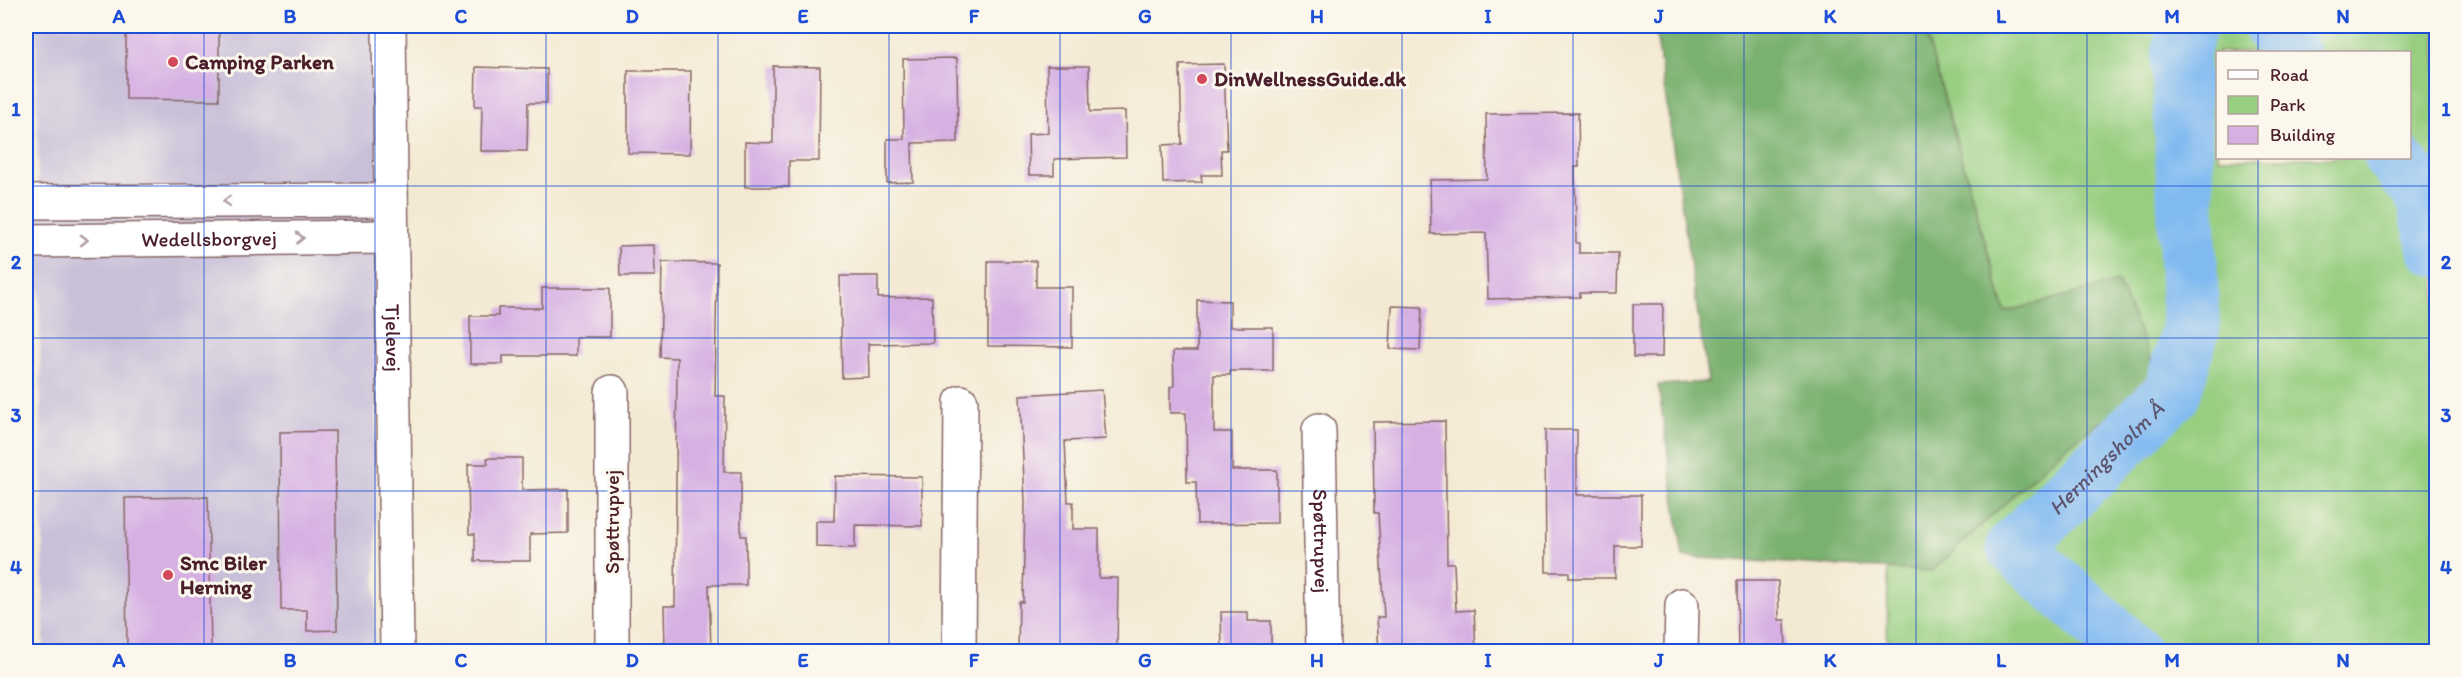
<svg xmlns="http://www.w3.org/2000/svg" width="2462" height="677" viewBox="0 0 2462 677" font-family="Itim,sans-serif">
  <rect width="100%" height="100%" fill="#fbf7ec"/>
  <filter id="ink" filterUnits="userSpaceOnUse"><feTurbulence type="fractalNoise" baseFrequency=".0167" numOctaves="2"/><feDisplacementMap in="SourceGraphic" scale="12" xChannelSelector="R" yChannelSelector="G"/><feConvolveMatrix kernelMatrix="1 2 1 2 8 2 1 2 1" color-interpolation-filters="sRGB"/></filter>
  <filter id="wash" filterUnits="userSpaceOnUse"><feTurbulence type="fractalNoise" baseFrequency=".008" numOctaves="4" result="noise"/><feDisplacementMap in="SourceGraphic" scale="24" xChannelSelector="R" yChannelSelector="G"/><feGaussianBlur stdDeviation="1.35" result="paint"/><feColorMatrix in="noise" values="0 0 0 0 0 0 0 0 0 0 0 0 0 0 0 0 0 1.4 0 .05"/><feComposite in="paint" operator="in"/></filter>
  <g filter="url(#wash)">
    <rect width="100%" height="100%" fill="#f4ead4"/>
    <path fill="#c8bfd8" d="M36,26H379L375,651H44Z"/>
    <path fill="#97ce80" stroke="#707656" stroke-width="1.5" fill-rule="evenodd" d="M1924,26H2436V651L1887,652L1888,569L1932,571L2063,449L2159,379L2118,282L2005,312ZM2218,52H2410V158H2218Z"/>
    <path fill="#79b16e" stroke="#62684c" stroke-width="1.5" d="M1655,26H1924L2005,312L2118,282L2159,379L2063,449L1932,571L1683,557L1658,385L1708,382Z"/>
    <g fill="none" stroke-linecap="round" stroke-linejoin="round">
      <g stroke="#80baf1" stroke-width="58">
        <path d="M2273,26L2290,52"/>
        <path d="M2393,158L2425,195L2436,247"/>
        <path id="s1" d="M2131,652L2015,547L2172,393L2191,328L2180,57L2187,26"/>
      </g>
    </g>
    <g id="blocks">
      <g fill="#d6b0e3">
        <path d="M126,26H219V100L126,99Z"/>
        <path d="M957,58L958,142L912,143L913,182L887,183V139H904L903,59Z"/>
        <path d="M1224,64L1227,150H1221L1222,175H1201L1202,182L1163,183L1162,145L1182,144L1180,65Z"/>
        <path d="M773,66L820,67L819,161H789V187H745V142L773,143Z"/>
        <path d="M1047,66H1089L1090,112L1125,111L1126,157L1054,159V175H1029L1028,134L1048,133Z"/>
        <path d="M476,67L547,69V103H528L527,151H481L482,106H475Z"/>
        <path d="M628,71H691L690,154L628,153Z"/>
        <path d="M1578,113L1579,167H1575L1576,243H1579V253H1618L1617,293H1580V297L1488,299L1486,233L1431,234L1430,180L1487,179L1486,114Z"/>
        <path d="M654,245L655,276H620L619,246Z"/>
        <path d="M988,261H1036V287H1072V347L988,346Z"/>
        <path d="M662,262L717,263L715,396H725L724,472H741V536H746V585H709L711,651H665L664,606H675L677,358L660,357Z"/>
        <path d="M840,276H878V298L932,297L933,343L868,344L869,377L842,378Z"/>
        <path d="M542,288H610V337H576V356H503V364H470V316H498V308H542Z"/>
        <path d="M1197,300L1230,301V327H1273V371H1230V375H1214V432H1232V470H1277V523L1197,524L1196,482H1187L1186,413H1170V387L1174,386L1173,351H1197Z"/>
        <path d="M1633,304H1663L1662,357H1633Z"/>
        <path d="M1392,306L1422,307L1420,350L1390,349Z"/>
        <path d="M1102,390L1106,439L1065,441L1068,502H1073V529H1099V578H1118L1117,651H1018L1019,602H1023L1025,502L1020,395Z"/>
        <path d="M1445,421L1447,563H1454L1456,611L1474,610L1476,651H1379L1377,617H1384L1378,513H1374L1373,422Z"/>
        <path d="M1545,430H1577V495H1641V546H1615V578H1569V572H1546Z"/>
        <path d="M335,431L337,630L307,631V610H281L280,432Z"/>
        <path d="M487,458H522V490L568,489V533L530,534V561H475V534H469L468,464H488Z"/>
        <path d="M835,476L922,477V526L855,525V548L816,547V521H834Z"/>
        <path d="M208,497L211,651H127L125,498Z"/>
        <path d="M1737,581H1778L1779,620H1785L1786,651H1738Z"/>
        <path d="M1221,612H1248V621H1271V651H1222Z"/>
      </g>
    </g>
  </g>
  <g filter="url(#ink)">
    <use href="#blocks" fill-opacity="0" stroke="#866666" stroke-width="1.5"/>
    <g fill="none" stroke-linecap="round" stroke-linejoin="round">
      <g stroke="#866666" stroke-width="36">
        <g id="minor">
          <path id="s2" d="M389,26L397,652"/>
          <path d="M26,202L391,200"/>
          <path id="s3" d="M26,241L391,237"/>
          <path id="s4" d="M1319,430L1323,652"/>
          <path d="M612,652V392"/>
          <path d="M959,652L961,402"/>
          <path d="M1681,652L1682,605"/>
        </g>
      </g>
      <use href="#minor" stroke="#fff" stroke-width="33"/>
    </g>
    <defs><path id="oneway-chevron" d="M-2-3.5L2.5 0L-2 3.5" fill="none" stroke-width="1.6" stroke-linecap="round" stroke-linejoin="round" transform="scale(1.5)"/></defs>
    <g stroke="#ae9aa0">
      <use href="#oneway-chevron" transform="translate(227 201) rotate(180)"/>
      <use href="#oneway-chevron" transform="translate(300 238) rotate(-1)"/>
      <use href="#oneway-chevron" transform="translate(84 240) rotate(-1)"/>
    </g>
  </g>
  <path fill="none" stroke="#1d4ed8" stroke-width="1.5" stroke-opacity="0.55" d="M204,26V652M375,26V652M546,26V652M718,26V652M889,26V652M1060,26V652M1231,26V652M1402,26V652M1573,26V652M1744,26V652M1916,26V652M2087,26V652M2258,26V52M2258,158V652M26,186H2436M26,338H2436M26,491H2436"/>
  <g fill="#d1495b" stroke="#fbf7ec" stroke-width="2">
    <circle cx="173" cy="62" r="6"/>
    <circle cx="1202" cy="79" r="6"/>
    <circle cx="168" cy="575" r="6"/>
  </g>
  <g text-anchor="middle" stroke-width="6" stroke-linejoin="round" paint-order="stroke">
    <g font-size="21" font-weight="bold" fill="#4a1f2b" stroke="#fbf7ec" text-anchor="start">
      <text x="185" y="69">Camping Parken</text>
      <text x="1214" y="86">DinWellnessGuide.dk</text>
      <text x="180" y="570">Smc Biler<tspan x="180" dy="24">Herning</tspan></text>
    </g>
    <g font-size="21" fill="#4a1f2b" stroke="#fbf7ec">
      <text dy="7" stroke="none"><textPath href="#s3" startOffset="183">Wedellsborgvej</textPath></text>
      <text dy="7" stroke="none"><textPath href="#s2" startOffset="312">Tjelevej</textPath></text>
      <text transform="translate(612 522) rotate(-90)" y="7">Spøttrupvej</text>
      <text dy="7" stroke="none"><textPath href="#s4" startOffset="111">Spøttrupvej</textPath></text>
    </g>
    <g font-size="22" font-style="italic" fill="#5d5570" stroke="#fbf7ec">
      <text dy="8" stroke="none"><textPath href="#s1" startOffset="284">Herningsholm Å</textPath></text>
    </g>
  </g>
  <rect width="2462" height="677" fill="none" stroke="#fbf7ec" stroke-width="66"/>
  <rect x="2216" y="51" width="195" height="108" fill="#fbf7ec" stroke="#b4a19f" stroke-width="1.5"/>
  <rect x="2228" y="70" width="30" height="9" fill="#ffffff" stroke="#b4a19f" stroke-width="1.5"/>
  <text x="2270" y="81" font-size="18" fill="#4a1f2b">Road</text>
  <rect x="2228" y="96" width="30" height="18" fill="#97ce80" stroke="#b4a19f" stroke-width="1.5"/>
  <text x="2270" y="111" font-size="18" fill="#4a1f2b">Park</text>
  <rect x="2228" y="126" width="30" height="18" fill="#d6b0e3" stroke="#b4a19f" stroke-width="1.5"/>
  <text x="2270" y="141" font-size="18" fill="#4a1f2b">Building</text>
  <rect x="33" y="33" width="2396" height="611" fill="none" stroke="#1d4ed8" stroke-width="2"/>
  <g font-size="20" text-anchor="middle" font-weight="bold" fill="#1d4ed8">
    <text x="119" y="23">A</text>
    <text x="290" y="23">B</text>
    <text x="461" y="23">C</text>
    <text x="632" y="23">D</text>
    <text x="803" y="23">E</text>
    <text x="974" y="23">F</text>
    <text x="1145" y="23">G</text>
    <text x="1317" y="23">H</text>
    <text x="1488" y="23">I</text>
    <text x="1659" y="23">J</text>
    <text x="1830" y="23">K</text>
    <text x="2001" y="23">L</text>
    <text x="2172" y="23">M</text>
    <text x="2343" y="23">N</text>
    <text x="16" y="116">1</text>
    <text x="2446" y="116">1</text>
    <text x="16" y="269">2</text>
    <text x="2446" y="269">2</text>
    <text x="16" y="422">3</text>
    <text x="2446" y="422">3</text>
    <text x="16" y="574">4</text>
    <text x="2446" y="574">4</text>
    <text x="119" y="667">A</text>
    <text x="290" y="667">B</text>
    <text x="461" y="667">C</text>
    <text x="632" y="667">D</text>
    <text x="803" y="667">E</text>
    <text x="974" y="667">F</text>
    <text x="1145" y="667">G</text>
    <text x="1317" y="667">H</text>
    <text x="1488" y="667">I</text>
    <text x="1659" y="667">J</text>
    <text x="1830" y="667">K</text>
    <text x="2001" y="667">L</text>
    <text x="2172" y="667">M</text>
    <text x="2343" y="667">N</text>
  </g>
</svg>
